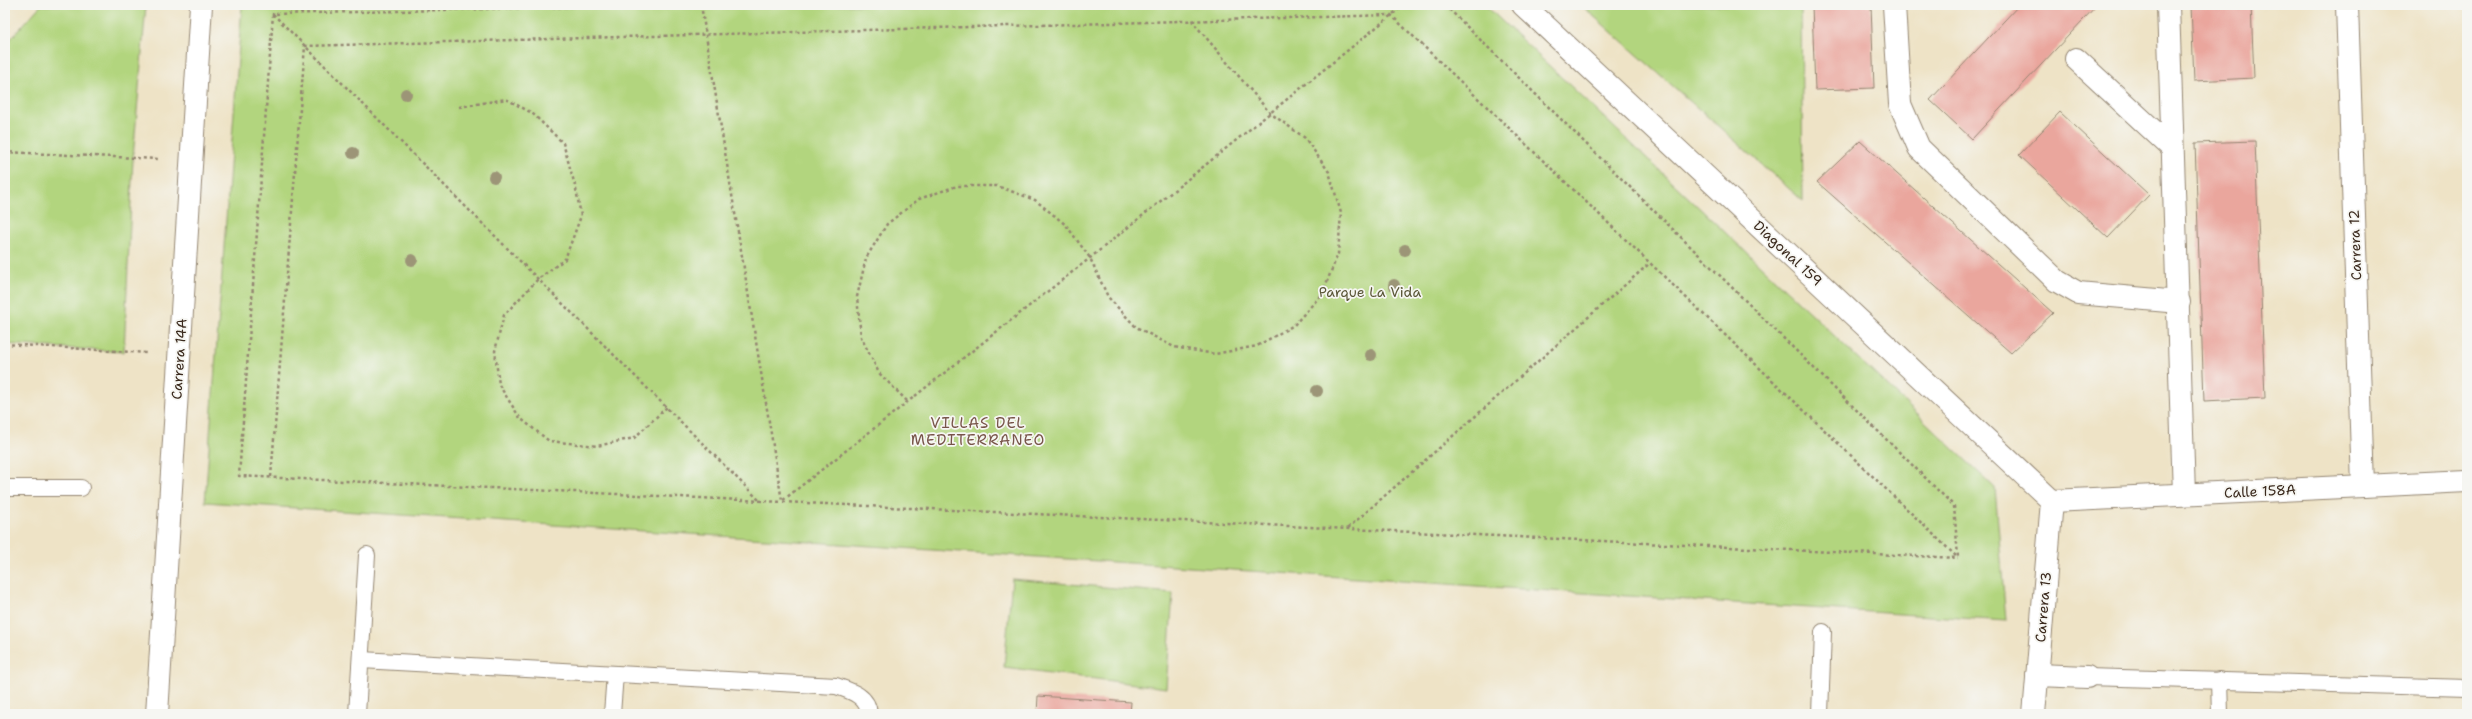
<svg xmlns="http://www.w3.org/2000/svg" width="2472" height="719" viewBox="0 0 2472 719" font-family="'Shantell Sans',sans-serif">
  <rect width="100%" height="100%" fill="#f6f6f2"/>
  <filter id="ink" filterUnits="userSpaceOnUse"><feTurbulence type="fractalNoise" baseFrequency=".025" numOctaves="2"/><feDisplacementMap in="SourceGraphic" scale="8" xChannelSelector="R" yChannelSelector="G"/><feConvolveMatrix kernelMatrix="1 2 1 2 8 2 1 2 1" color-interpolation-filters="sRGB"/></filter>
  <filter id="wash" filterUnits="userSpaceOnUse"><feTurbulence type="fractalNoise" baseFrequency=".012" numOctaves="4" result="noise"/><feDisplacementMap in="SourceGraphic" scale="16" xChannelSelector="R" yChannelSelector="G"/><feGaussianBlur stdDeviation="0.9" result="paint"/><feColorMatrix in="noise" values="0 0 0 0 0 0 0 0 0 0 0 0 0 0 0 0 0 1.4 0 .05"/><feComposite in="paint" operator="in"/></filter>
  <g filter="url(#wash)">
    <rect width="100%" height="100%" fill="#eee3c6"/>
    <g fill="#b2d57e" stroke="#76804e">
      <path d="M41,5H146L133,158L124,352L5,344V45Z"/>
      <path d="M242,5H1485L1995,488L2006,621L205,502Z"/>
      <path d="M1581,5H1801L1803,201Z"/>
      <path d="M1012,579L1173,593L1166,688L1004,667Z"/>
    </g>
    <g id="blocks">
      <g fill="#eaa69d">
        <path d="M1812,5H1871L1874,88L1815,90Z"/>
        <path d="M2019,5H2097L1972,139L1930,100Z"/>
        <path d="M2191,5H2251L2254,78L2194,81Z"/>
        <path d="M2060,112L2149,195L2108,238L2019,155Z"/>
        <path d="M1860,141L2053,313L2011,353L1817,182Z"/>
        <path d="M2255,141L2265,398L2204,401L2195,143Z"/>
        <path d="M1038,696L1131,702L1130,714H1037Z"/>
      </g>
    </g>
  </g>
  <g filter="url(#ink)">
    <use href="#blocks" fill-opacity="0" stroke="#948672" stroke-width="1"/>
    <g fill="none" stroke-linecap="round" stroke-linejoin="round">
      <g stroke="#948672" stroke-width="18">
        <g id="lane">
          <path d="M5,488H81"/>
          <path d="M361,660L836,686C851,691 868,696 869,714"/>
          <path d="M2087,677L2467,688"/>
          <path d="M2219,680L2220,714"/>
          <path d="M357,714L367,555"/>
          <path d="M612,714L615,674"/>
          <path d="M1820,714L1823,632"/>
        </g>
      </g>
      <g stroke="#948672" stroke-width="24">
        <g id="street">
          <path d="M1523,5L2052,501"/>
          <path d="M1894,5L1900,104L1919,148L2057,281L2078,293L2179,302"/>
          <path d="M2168,5L2184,494"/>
          <path d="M2347,5L2363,486"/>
          <path d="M2076,59L2172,148"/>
          <path d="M2052,501L2467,481"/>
          <path d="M2037,675L2087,677"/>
          <path d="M157,714L201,5"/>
          <path d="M2034,714L2052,501"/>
        </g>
      </g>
      <g stroke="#948672" stroke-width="2.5" stroke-dasharray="3 3" stroke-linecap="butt">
        <path d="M651,5L273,14L239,476L1958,558"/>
        <path d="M701,5L782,501L1090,258L1404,5"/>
        <path d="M1445,5L1954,506L1958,557"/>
        <path d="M273,14L759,500"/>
        <path d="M459,107L506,99L532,113L563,143L576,189L581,216L565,259L538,279L504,315L495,351L499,385L520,418L549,441L597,446L634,438L667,407"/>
        <path d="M5,152L158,159"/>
        <path d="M5,344L147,353"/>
        <path d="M907,401L879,373L861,337L857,297L866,258L887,224L919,199L957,186H997L1035,200L1066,225L1090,258L1108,297L1136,327L1174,347L1215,354L1257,346L1294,325L1322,294L1338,254L1341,213L1329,172L1305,138L1270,113L1192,21"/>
        <path d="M271,477L305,46L1391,15L1958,558"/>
        <path d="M1348,528L1650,263"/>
      </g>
      <use href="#lane" stroke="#fff" stroke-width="16"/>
      <use href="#street" stroke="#fff" stroke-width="22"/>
    </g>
    <g fill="#9c9577">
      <circle cx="406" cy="94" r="6"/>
      <circle cx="353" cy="153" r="6"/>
      <circle cx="494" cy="177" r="6"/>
      <circle cx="1405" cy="250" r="6"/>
      <circle cx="412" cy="260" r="6"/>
      <circle cx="1394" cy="285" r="6"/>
      <circle cx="1371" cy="355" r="6"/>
      <circle cx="1317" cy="391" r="6"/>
    </g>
  </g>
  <g text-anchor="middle" stroke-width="3.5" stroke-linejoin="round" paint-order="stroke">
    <g font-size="14" fill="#3b2a1e" stroke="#f6f6f2">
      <text transform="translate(2355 245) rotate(-92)" y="5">Carrera 12</text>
      <text transform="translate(1788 253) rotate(43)" y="5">Diagonal 159</text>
      <text transform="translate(179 359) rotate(-86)" y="5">Carrera 14A</text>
      <text transform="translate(2260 491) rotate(-3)" y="5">Calle 158A</text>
      <text transform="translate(2043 607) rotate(-85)" y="5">Carrera 13</text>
    </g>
    <g font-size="14" fill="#595536" stroke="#f6f6f2">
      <text x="1370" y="297">Parque La Vida</text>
    </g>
    <g font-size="15" letter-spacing="1" fill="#78554a" stroke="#f6f6f2">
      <text x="978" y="428">VILLAS DEL<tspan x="978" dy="17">MEDITERRANEO</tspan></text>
    </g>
  </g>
  <rect width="2472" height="719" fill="none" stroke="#f6f6f2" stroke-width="20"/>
</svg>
